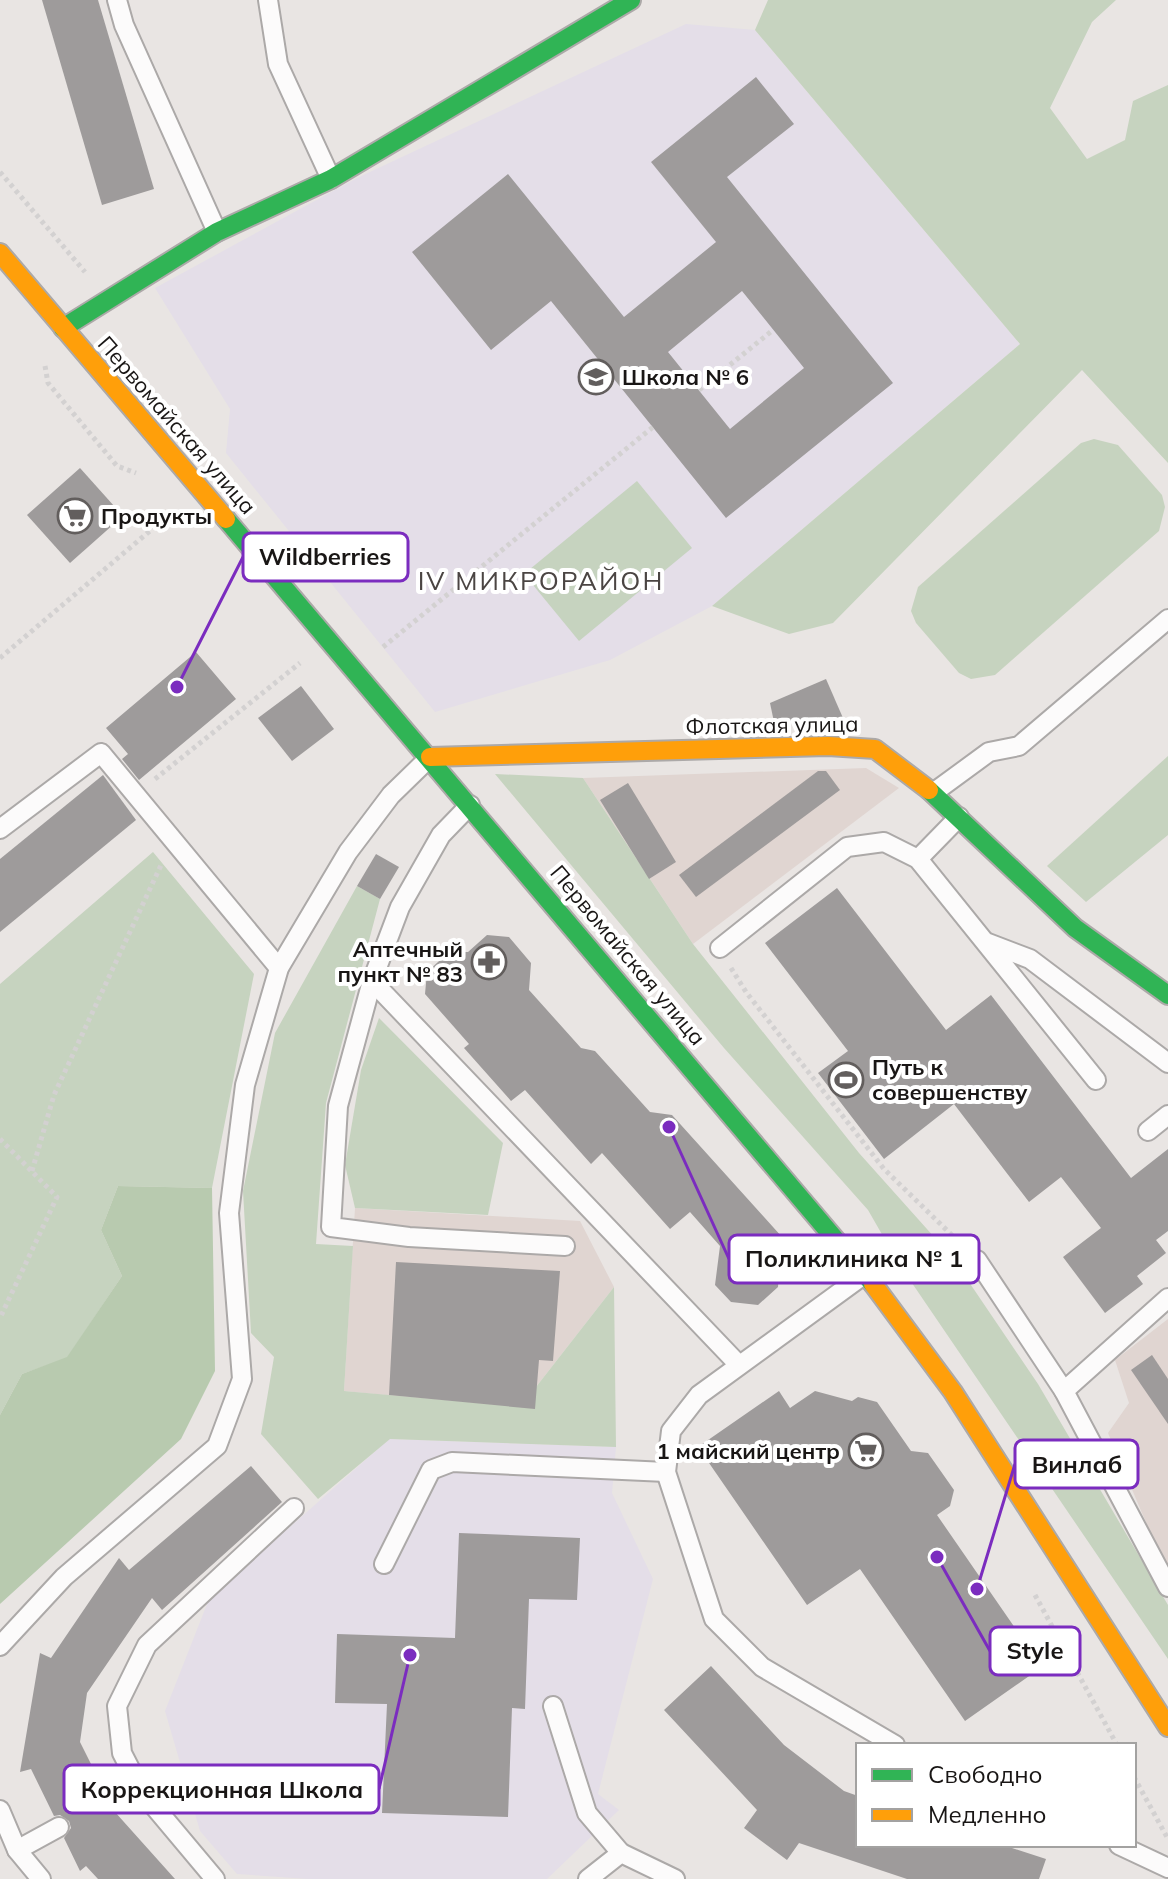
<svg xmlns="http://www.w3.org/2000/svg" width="1168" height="1879" viewBox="0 0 1168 1879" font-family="Mulish,sans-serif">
  <rect width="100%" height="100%" fill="#e9e5e3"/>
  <g fill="#e0d5d1">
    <path d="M866,768L899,788L693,944L583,778Z"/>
    <path d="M355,1208L580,1221L614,1287L536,1387L535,1409L344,1391Z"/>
    <path d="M1168,1319V1565L1162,1560L1108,1433L1129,1403L1115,1360Z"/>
  </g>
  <g fill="#e4dee8">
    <path d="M686,24L755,30L1020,344L712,606L610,660L435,712L226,453L230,409L155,288L357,178Z"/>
    <path d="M389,1439L616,1447L612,1493L653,1579L598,1794L619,1810L547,1879H308L237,1874L200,1831L165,1711L209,1599Z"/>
  </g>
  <g fill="#c6d3bf">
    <path d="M768,0H1116L1092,22L1050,108L1087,159L1125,140L1133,101L1168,85V463L1082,370L833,623L789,634L712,606L1020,344L755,30Z"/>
    <path d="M1094,439L1118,445L1162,495L1165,507L1159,531L995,675L971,679L959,673L916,623L911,611L918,587L1081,443Z"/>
    <path d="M637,481L692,548L579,641L524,574Z"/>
    <path d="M1168,756V835L1086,902L1047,866Z"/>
    <path d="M495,774L583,778L693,944L859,1153L952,1257L1038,1384L1168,1605V1659L899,1264L868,1210L724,1048Z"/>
    <path d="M153,852L254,974L212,1188L118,1186L101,1230L122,1276L67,1358L22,1374L0,1415V984Z"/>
    <path d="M357,886L380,899L326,1103L316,1244L353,1246L344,1391L534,1408L536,1387L614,1287L616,1447L390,1439L318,1499L261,1434L274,1357L251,1333L243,1191L275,1033Z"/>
    <path d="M379,1018L503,1143L488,1215L355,1208L345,1165L361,1070Z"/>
  </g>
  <path fill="#b8caaf" d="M118,1186L212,1188L215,1371L181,1439L0,1604V1415L22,1374L67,1357L122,1276L101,1230Z"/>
  <g fill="#9e9b9b" fill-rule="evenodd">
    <path d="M42,0H98L154,189L102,205Z"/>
    <path d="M756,77L794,124L727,177L893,383L726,518L551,301L491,350L412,252L508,174L624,317L716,242L651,162ZM742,291L804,368L730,429L668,352Z"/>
    <path d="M80,468L123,516L70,563L27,515Z"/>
    <path d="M196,652L236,699L139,780L122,759L128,754L106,728Z"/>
    <path d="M826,679L843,718L774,722L770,703Z"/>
    <path d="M301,686L334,729L292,761L258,718Z"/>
    <path d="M818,771H826L840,790L696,897L679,875Z"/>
    <path d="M103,775L136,820L0,932V859Z"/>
    <path d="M628,783L676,862L649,879L600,800Z"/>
    <path d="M376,854L399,867L380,899L357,886Z"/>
    <path d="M837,888L946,1030L991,995L1131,1178L1168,1149V1231L1156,1240L1166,1253L1137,1276L1143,1284L1105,1313L1063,1257L1101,1228L1061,1177L1029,1202L954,1104L884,1159L818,1073L848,1051L765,943Z"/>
    <path d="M487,935L509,937L531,963L529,990L581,1048L595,1051L650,1112L672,1115L782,1237L778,1287L758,1305L731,1302L715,1285L720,1246L690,1212L670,1229L602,1153L591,1164L525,1090L511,1101L464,1048L469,1044L425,994L427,972L449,952H468Z"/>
    <path d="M396,1262L560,1271L553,1361L539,1360L535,1409L389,1395Z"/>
    <path d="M1152,1355L1168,1379V1424L1131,1370Z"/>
    <path d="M779,1391L790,1408L815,1391L852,1401L858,1397L877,1402L911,1451L928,1453L954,1490L950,1506L937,1515L1042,1667L965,1721L860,1569L807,1605L698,1447Z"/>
    <path d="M251,1466L282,1502L162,1610L152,1598L87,1693L80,1742L104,1790L98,1797V1805L105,1812H115L175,1879H98L86,1866L80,1871L64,1838L71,1828L69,1821L60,1815L54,1816L31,1769L20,1772L40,1653L51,1658L119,1558L129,1570Z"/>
    <path d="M459,1533L580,1538L577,1600L529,1599L525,1709L512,1708L508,1817L382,1813L387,1704L335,1703L337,1634L455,1638Z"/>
    <path d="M711,1666L784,1745L844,1791L858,1796V1845H1003L1046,1859L1039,1879H907L799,1843L787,1860L744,1828L757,1810L664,1710Z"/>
  </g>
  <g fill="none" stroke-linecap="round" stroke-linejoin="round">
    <g stroke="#aca9a8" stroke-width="22">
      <g id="lane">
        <path d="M117,0L124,25L217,232"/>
        <path d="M268,0L278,64L331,179"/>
        <path d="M933,793L989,752L1019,746L1168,619"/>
        <path d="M470,805L441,835L400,907L372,981L338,1106L331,1227L409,1237L565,1246"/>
        <path d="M0,829L101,753L279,968"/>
        <path d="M918,859L959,817"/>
        <path d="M988,943L1030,959L1168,1063"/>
        <path d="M720,948L847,847L884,842L918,859L1096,1080"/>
        <path d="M372,981L739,1365"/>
        <path d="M1148,1131L1168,1115"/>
        <path d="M977,1260L1064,1391"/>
        <path d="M865,1274L699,1395L671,1431L666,1472L714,1619L762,1667L895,1745"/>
        <path d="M1168,1298L1064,1391L1168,1587"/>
        <path d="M384,1564L431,1470L452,1462L666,1472"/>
        <path d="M0,1646L64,1577L217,1446L242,1379L229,1213L245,1085L279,968L348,852L391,795L430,757"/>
        <path d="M553,1706L587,1813L621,1853"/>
        <path d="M109,1801L142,1792"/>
        <path d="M0,1810L17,1850L41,1879"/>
        <path d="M1119,1845L1168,1868"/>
        <path d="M17,1850L59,1827"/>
        <path d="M215,1879L142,1792L122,1753L117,1706L147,1645L294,1508"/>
        <path d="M588,1879L621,1853L675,1879"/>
      </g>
    </g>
    <g stroke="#aca9a8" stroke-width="22">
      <g id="fast">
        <path d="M63,328L217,232L331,179L631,0"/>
        <path d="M226,519L873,1284"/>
        <path d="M929,790L1075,928L1168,995"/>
      </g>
    </g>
    <g stroke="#aca9a8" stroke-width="22">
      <g id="slow">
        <path d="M0,253L226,519"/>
        <path d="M430,757L828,746L875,749L929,790"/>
        <path d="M873,1284L953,1392L1168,1727"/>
      </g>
    </g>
    <g stroke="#d3d1d1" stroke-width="5" stroke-dasharray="4 4" stroke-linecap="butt">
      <path d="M0,172L85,272"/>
      <path d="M45,366L48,383L117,466L136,473"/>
      <path d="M699,390L773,330"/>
      <path d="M383,647L653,427"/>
      <path d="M0,658L171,513"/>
      <path d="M155,779L300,663"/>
      <path d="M731,968L746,992L884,1169L962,1245"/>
      <path d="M0,1139L57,1197L0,1318"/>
      <path d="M32,1171L54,1095L162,863"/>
      <path d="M1035,1595L1117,1745"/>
      <path d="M1134,1777L1168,1839"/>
    </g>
    <use href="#lane" stroke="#fcfbfb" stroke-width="18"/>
    <use href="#fast" stroke="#30b455" stroke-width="18"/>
    <use href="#slow" stroke="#ff9f0a" stroke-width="18"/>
  </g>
  <defs>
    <g id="school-ring" transform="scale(1.8)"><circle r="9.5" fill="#fff" stroke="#625e5d" stroke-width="1.5"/><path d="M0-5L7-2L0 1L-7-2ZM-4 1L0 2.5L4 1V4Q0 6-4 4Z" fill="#625e5d"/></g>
    <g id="supermarket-ring" transform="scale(1.8)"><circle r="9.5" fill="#fff" stroke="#625e5d" stroke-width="1.5"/><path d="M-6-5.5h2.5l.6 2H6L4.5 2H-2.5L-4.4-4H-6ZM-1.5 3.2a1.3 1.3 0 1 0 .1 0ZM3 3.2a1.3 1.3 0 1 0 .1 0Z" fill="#625e5d"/></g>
    <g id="pharmacy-ring" transform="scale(1.8)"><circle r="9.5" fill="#fff" stroke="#625e5d" stroke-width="1.5"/><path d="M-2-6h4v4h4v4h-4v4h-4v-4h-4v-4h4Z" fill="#625e5d"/></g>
    <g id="stadium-ring" transform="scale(1.8)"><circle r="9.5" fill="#fff" stroke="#625e5d" stroke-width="1.5"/><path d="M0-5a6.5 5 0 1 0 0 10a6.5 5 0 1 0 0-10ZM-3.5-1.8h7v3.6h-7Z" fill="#625e5d"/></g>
  </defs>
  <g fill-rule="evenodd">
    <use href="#school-ring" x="596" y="377"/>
    <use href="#supermarket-ring" x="75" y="516"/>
    <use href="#pharmacy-ring" x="489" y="962"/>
    <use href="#stadium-ring" x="846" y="1080"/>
    <use href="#supermarket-ring" x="866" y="1451"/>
  </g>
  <g text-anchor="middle" stroke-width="8" stroke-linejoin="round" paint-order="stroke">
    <g font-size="22" font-weight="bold" fill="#191615" stroke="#fff" text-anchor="start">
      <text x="622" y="385">Школа № 6</text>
      <text x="101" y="524">Продукты</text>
      <text x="463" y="957" text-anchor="end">Аптечный<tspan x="463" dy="25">пункт № 83</tspan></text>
      <text x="872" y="1075">Путь к<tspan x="872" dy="25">совершенству</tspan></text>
      <text x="840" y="1459" text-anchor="end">1 майский центр</text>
    </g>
    <g font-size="22" fill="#191615" stroke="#fff">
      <text transform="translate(177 425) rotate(49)" y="8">Первомайская улица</text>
      <text transform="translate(772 725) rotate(-1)" y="8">Флотская улица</text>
      <text transform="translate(628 955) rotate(50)" y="8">Первомайская улица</text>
    </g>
    <g font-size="26" letter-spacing="2" fill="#4b4543" stroke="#fff">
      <text x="541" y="590">IV МИКРОРАЙОН</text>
    </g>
  </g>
  <path fill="none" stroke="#7b2cbf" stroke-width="3" d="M177 687L243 557M669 1127L729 1259M977 1589L1015 1464M937 1557L990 1651M410 1655L379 1789"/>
  <g fill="#7b2cbf" stroke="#fff" stroke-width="3">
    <circle cx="177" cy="687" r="8"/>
    <circle cx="669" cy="1127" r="8"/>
    <circle cx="977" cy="1589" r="8"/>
    <circle cx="937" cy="1557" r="8"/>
    <circle cx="410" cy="1655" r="8"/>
  </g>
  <g fill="#fff" stroke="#7b2cbf" stroke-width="3">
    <rect x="243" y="533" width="165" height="48" rx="8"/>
    <rect x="729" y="1235" width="250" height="48" rx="8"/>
    <rect x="1015" y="1440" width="123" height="48" rx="8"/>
    <rect x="990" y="1627" width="90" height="48" rx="8"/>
    <rect x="64" y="1765" width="315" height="48" rx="8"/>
  </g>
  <g font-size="24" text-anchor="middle" font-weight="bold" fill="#191615">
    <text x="325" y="565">Wildberries</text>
    <text x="854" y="1267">Поликлиника № 1</text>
    <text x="1077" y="1473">Винлаб</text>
    <text x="1035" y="1659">Style</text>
    <text x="222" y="1798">Коррекционная Школа</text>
  </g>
  <rect x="856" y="1743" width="280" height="104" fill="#ffffff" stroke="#a3a2a1" stroke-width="2"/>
  <rect x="872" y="1769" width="40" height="12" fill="#30b455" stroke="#a3a2a1" stroke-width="2"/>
  <text x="928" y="1783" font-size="24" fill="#191615">Свободно</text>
  <rect x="872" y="1809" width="40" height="12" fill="#ff9f0a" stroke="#a3a2a1" stroke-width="2"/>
  <text x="928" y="1823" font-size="24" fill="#191615">Медленно</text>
</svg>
